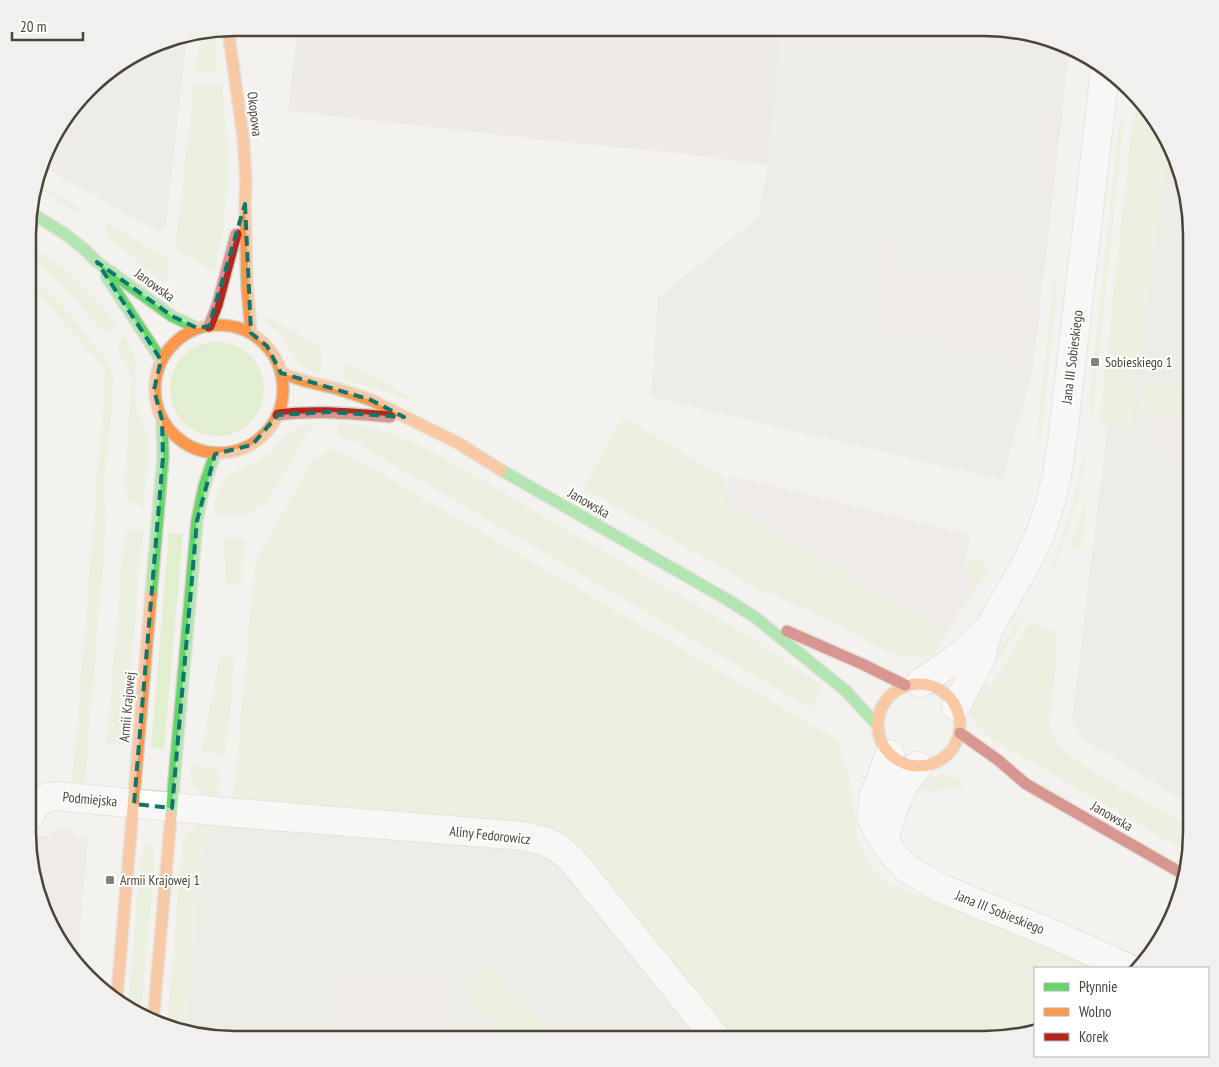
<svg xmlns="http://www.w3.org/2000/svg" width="1219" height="1067" viewBox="0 0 1219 1067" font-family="'PT Sans Narrow',sans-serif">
  <rect width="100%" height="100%" fill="#f4f2ee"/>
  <g fill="#e7e4dc">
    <path d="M783,28H998L1070,47L1033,367L1003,480L651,397L658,297L758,217L768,165Z"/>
    <path d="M187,35L166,226L160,233L42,166L55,131L98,79L168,39Z"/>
    <path d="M1146,109L1176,155L1191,221V805L1081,738L1072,719Z"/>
    <path d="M217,823L520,846L551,856L706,1039H235L181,1029L184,842Z"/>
  </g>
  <path fill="#e6e2de" d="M297,28H783L768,165L676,153L552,141L288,111Z"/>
  <g fill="#e1eecf">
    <path d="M200,33H212L214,34L218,70L214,73L195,71Z"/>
    <path d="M194,83L219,84L222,86C226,120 230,153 228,187C226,216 220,244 215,272L181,252L176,242Z"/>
    <path d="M1134,109H1147L1168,143L1139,367L1107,353Z"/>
    <path d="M1125,114L1092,417L1089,409V401L1119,125Z"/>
    <path d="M36,182L82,209L77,211L69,209L35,185Z"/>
    <path d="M107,223L166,257C171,269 169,273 163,283L108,237L105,231Z"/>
    <path d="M31,245C65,266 91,294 117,324L110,330L99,329C80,302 57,279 31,258Z"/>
    <path d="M31,277L62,305L109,364L114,376L104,491L107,517L85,782L72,781L106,371L34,288L31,286Z"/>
    <path d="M1054,279L1058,286L1041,440L1036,439Z"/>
    <path d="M264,315L317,345L323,356L320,376L302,367L295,359L282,337L268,323L264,317Z"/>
    <path d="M124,336L134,354L136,365L135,393L138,409L149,440V453L144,507H143C129,503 124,497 124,482L132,383C131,371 126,361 118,353V341Z"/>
    <circle cx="217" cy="389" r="47"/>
    <path d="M1106,357L1138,371L1131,429L1107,425L1099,422Z"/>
    <path d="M349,363L413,399L412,401L371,387L344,380L346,365Z"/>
    <path d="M1145,381L1191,388V419L1140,412Z"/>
    <path d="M623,417L727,480L723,503L977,576L967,570C965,565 965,563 969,559C977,558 985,562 989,569L934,654L928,656L910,657L899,655L882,650L831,620L801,608L753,586L589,491L584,486Z"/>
    <path d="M314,422L268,500C251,519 237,515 213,513C215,502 216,489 224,480C235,468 251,466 264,457C273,451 279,442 286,435C294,428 304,425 314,422Z"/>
    <path d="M339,422L377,429L400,437L437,454L744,633L824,687L810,708L351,440L343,437L338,432Z"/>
    <path d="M334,450L347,454L838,740L850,781L857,838L872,868L887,883L1044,946L1094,968H1035V1030L997,1039H737L576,845C561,830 555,829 535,824L233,801L255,561L313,460L322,453Z"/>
    <path d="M1088,453L1075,510L1054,570H1052V563L1064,531L1073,504L1080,467Z"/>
    <path d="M1088,486L1082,549L1071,546L1081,516Z"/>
    <path d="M125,529L143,530L124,745L106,744Z"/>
    <path d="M169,533L183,534L164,749L151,748Z"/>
    <path d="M223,537L242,539L245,543L242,581L238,585L226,583V562Z"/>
    <path d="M1027,614L1000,658L996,660L994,658L1017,622Z"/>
    <path d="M1036,624L1046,630L1053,627L1057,641V649L1050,726C1054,741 1063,750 1074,760L1191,828L1187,852L997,742C984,733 965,720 971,702C973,694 977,687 980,680L991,686L1028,625Z"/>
    <path d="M220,655L232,656L235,660L226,751L222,754L201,752Z"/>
    <path d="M190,766L216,768L220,772L218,799C199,794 188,787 190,766Z"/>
    <path d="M944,775L960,780L966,785L932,791H928L917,784C924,777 934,776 944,775Z"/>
    <path d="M210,823H216L202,856L187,1030L167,1026L182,845C186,830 195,825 210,823Z"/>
    <path d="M144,844L154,845L155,857L141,1013L128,1004L141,856Z"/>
    <path d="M490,965L549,1034L544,1039H512L471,997L464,985Z"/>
  </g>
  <g fill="#e6e3df">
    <path d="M1052,42L1069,47L1047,232L1030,230Z"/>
    <path d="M880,234L899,236L896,267L1025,282L1024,302L1040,304L1033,365L869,326Z"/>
    <path d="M1144,413L1191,419V458L1139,451Z"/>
    <path d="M729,475L971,535L965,565L967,570L977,576L945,632L723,503Z"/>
    <path d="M53,829L72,831L73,835L77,838L88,839L77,965L43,911L34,871L37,835L47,836L52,833Z"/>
    <path d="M330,970L454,982L449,1039H324Z"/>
  </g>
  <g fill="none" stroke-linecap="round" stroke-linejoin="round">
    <g stroke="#d2d0cb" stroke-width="30">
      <g id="street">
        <path d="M920,683L964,653L988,629"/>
        <path d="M956,706L979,663L989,628L1026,564L1040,534L1050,504L1057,476L1062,442L1105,71"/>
        <path d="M890,754L873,799L872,820L878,832L893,854L907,869L940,888L1055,935L1128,968"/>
        <path d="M28,818L37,802L49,797L56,796L225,812L523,836C546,841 554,843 572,860L717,1039"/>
        <path d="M884,840L892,813L904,784L918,766"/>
      </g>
    </g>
    <g stroke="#d3cfc5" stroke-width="14">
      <g id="fast">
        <path d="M31,213L65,234L83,248L97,262L172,316L197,328"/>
        <path d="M106,276L161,360"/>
        <path d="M501,470L728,600L756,618L846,691L877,725"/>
        <path d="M151,595L163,457L162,420"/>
        <path d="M171,816L197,521L204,487L215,454"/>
      </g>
    </g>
    <g stroke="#d3cfc5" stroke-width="14">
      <g id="slow">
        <path d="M228,29L243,136L246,180L245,204L247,286L251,333"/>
        <circle cx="219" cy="389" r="64"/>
        <path d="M281,373L305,381L338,389L371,400L458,443L501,470"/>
        <circle cx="919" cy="725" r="41"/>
        <path d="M117,996L151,595"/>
        <path d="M153,1022L171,816"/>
      </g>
    </g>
    <g stroke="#d3cfc5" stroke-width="14">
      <g id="jam">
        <path d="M209,326L217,305L236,234"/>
        <path d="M278,415C316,410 352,414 390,417"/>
        <path d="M787,631L862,664L905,685"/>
        <path d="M960,733L998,760L1026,784L1183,874"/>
      </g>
    </g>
    <use href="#street" stroke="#fdfdfc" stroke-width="28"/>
    <use href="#fast" stroke="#63d668" stroke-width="11"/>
    <use href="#slow" stroke="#ff974d" stroke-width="11"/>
    <use href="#jam" stroke="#b3261e" stroke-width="11"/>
  </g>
  <path d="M0 0H1219V1067H0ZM245,204L251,333L267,346L281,373L371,400L404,417L330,412L278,415L252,445L215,454L197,521L172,808L134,804L163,457L162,420L154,390L161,360L97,262L172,316L197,328L209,326Z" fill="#f4f2ee" fill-opacity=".55" fill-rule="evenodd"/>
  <path fill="none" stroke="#0f766e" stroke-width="4" stroke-dasharray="10 6" stroke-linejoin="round" d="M245,204L251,333L267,346L281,373L371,400L404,417L330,412L278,415L252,445L215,454L197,521L172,808L134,804L163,457L162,420L154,390L161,360L97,262L172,316L197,328L209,326Z"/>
  <g fill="#868178" stroke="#fff" stroke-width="2">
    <rect x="1090" y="357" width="10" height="10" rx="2.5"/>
    <rect x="105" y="875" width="10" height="10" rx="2.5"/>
  </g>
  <g text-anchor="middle" stroke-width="4" stroke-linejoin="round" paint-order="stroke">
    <g font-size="14" fill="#4b4439" stroke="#fff">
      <text transform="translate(255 114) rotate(83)" y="5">Okopowa</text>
      <text transform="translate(155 285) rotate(36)" y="5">Janowska</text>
      <text transform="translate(1072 357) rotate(-83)" y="5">Jana III Sobieskiego</text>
      <text transform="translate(589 503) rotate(30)" y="5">Janowska</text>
      <text transform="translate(127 707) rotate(-85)" y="5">Armii Krajowej</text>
      <text transform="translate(90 799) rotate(5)" y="5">Podmiejska</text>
      <text transform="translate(1112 816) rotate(30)" y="5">Janowska</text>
      <text transform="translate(490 835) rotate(6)" y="5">Aliny Fedorowicz</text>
      <text transform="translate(1000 912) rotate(22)" y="5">Jana III Sobieskiego</text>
    </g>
    <g font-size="14" fill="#4b4439" stroke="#fff" text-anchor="start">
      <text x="1105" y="367">Sobieskiego 1</text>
      <text x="120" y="885">Armii Krajowej 1</text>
    </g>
  </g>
  <path d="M0 0H1219V1067H0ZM235 36H984A199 199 0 0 1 1183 235V832A199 199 0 0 1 984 1031H235A199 199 0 0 1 36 832V235A199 199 0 0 1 235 36Z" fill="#f1f0ef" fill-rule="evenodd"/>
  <path fill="none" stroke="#4b4439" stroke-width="2.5" d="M235 36H984A199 199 0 0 1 1183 235V832A199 199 0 0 1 984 1031H235A199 199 0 0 1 36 832V235A199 199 0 0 1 235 36Z"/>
  <rect x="1034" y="967" width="175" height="90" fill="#ffffff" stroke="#b7b4b0"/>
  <rect x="1044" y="983" width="25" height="8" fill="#63d668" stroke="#b7b4b0"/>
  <text x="1079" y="992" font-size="15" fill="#4b4439">Płynnie</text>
  <rect x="1044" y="1008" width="25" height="8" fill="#ff974d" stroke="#b7b4b0"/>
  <text x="1079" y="1017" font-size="15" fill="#4b4439">Wolno</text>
  <rect x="1044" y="1033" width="25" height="8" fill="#b3261e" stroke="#b7b4b0"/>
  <text x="1079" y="1042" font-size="15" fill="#4b4439">Korek</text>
  <path d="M12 32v8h71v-8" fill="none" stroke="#4b4439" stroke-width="2.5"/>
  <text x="20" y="32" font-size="15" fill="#4b4439" stroke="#ffffff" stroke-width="4" paint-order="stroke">20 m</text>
</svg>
